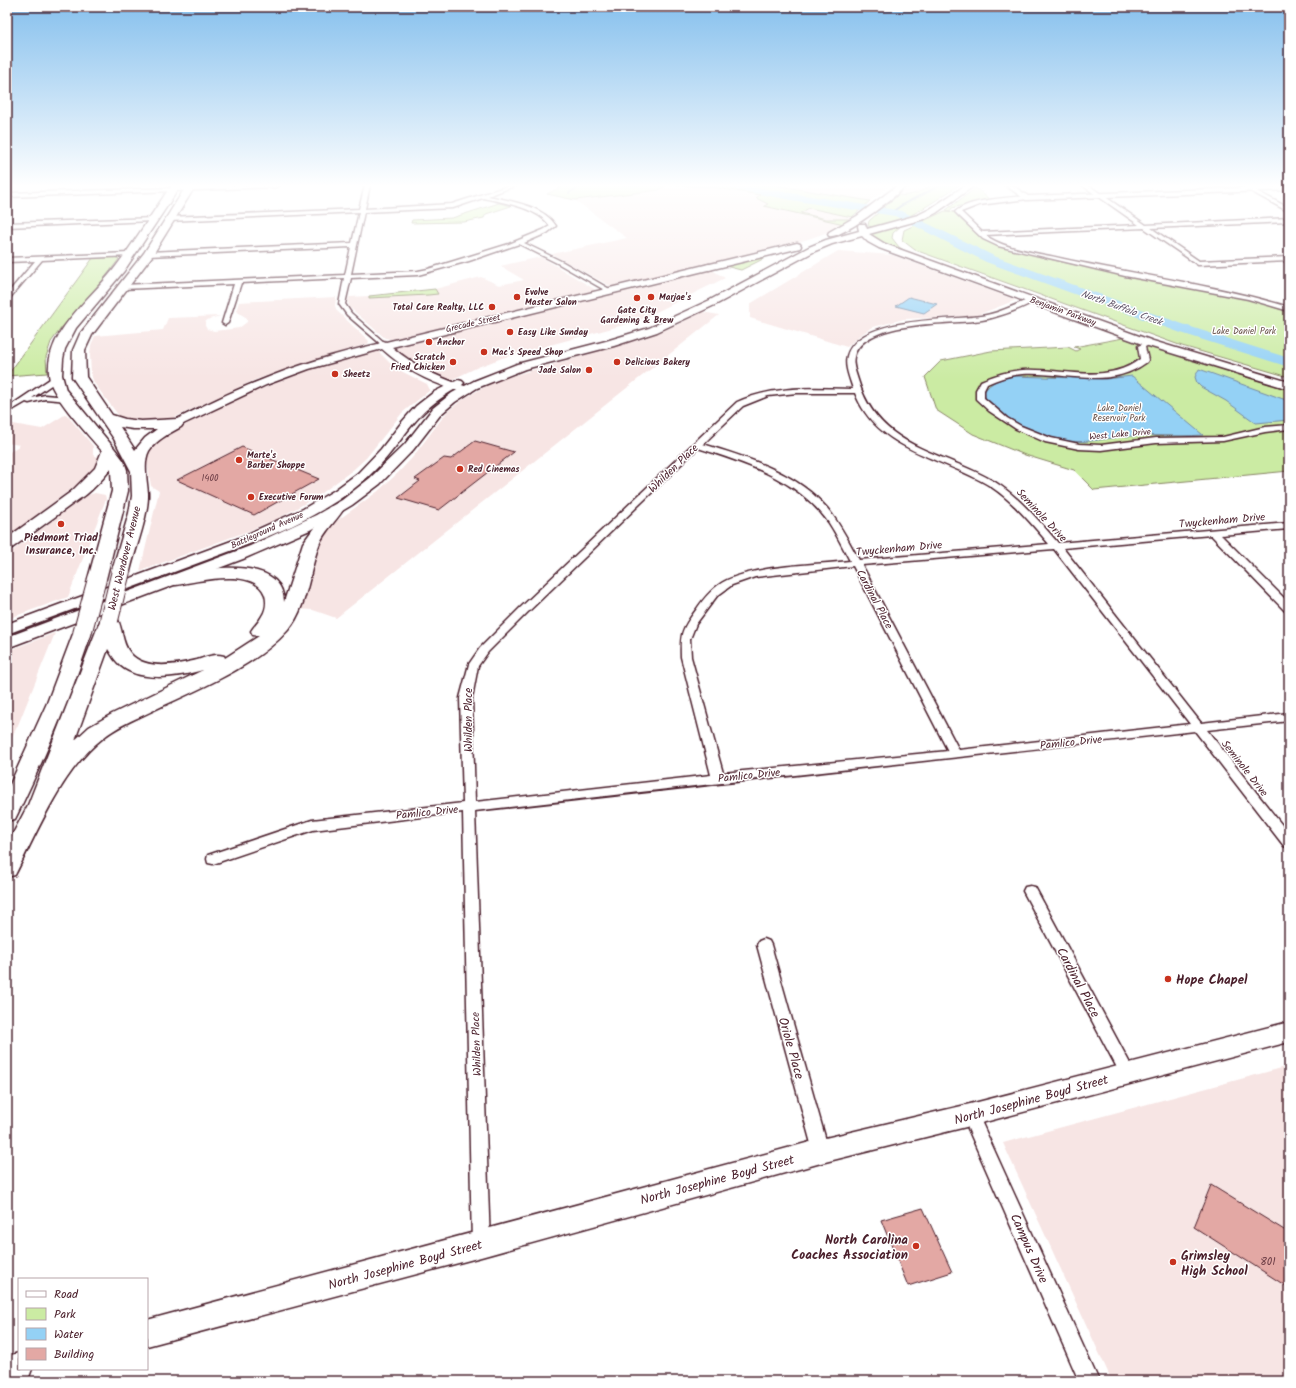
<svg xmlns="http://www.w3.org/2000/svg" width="1296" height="1388" viewBox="0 0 1296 1388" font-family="Kalam,sans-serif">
  <rect width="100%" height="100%" fill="#fff"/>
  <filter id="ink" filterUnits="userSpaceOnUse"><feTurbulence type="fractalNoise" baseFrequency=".025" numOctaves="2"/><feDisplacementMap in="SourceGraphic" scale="8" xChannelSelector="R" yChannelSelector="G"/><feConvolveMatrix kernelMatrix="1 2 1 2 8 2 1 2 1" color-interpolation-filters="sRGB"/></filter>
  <g filter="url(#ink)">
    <g fill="#f7e5e4">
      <path d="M666,185L700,186L760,195L768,204L765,206L844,224L831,231L788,246L616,286H610L552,254L627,238L575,200L659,190Z"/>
      <path d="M774,185H891L870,201Z"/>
      <path d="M910,185H933L915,193L904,196L898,195Z"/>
      <path d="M809,208L852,217L849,219H826L800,213Z"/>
      <path d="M838,251L892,255L1016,300L975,316L904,319L873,327L860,335L847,347L750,318V304Z"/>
      <path d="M541,257L596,290L594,291L391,339L385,338L349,307L348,302L349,297L369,296V298L437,294L435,289L481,277L499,285L524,280L500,266Z"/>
      <path d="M712,270L725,278L638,321L502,358L478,367L453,379L445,380L427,372L413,363L394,347L396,345Z"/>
      <path d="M336,297L335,306L337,311L369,341L368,344L319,358L255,380L171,419L142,423L124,419L119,416L100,391L94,383L91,374L90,355L91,345L95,336L163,330L168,318L221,316L209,319L205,322V326L207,329L214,331L232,329L239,328L247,322V318L236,311L239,302Z"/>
      <path d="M702,312L719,315L336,618L313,610L296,609L315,544L327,528L377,492L398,473L412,458L440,421L448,411L465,398L488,385L505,378L645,338L679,324Z"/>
      <path d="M373,351H378L390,363L403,372L427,384L430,390L402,413L366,458L354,469L318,496L277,519L248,531L140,571L159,491L151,486L146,456L152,445L202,415L233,400L307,371Z"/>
      <path d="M66,414L93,446V455L98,457L99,461L90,475L7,537V454L20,445L7,443V423L42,429Z"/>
      <path d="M95,493L105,495L106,499L68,597L7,619V555L85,496Z"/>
      <path d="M55,633L18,725L7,746V651Z"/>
      <path d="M1289,1066V1381H1112L1003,1143Z"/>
    </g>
    <g fill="#cbeba3" stroke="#8a8567">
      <path d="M562,185H666L659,190L575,200L547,194L563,186Z"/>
      <path d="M677,185H774L870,201L852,217L809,208L801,213L826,219H849L844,224L764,206L768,204L756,198L760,195L710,187Z"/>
      <path d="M933,185H959C939,198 892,233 868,226L869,221L898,195C910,197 923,191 933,185Z"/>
      <path d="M976,188L989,199L952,208L950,211L946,210Z"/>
      <path d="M499,203L511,206L486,214L484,218L464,222L411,223L412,220L452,218Z"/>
      <path d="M945,211L954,212L958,217L978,235L999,245L1048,259L1095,269L1248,299L1289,312V377L1182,346L915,250L902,240L904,230Z"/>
      <path d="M902,225L893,233L892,238L899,247L909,253L884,244L869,234Z"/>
      <path d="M763,256L765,258L741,270L725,266Z"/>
      <path d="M115,257L119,259L100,284L62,327L51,342L46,357L47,373L7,376L93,258Z"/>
      <path d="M435,289L438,294L428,295L369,298V296Z"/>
      <path d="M1123,338L1289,390V471L1094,490L1074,470L1025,455L973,434L936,410L925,377L941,361L991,351L1068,347L1076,351L1080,349L1074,347Z"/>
    </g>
    <g fill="#94d1f5" stroke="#768aa4">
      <path d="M909,297L937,304L924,313L896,306Z"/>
      <path d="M1199,369L1286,400L1289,402V420L1256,423L1226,401L1201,387L1197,383L1195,377Z"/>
      <path d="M1013,376L1106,379L1132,376L1203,435C1175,437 1147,434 1120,437C1101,439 1089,443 1068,441C1049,439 997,418 986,401C985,399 985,395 984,392C991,381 1001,379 1013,376Z"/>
    </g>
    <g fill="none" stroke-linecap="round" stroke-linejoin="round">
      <g stroke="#768aa4" stroke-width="2">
        <path d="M569,193L582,185"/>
        <path d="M892,212L902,205L941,185"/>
      </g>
      <path fill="#94d1f5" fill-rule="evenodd" d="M722,185H741L902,211L994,256L1191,327L1289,358V367L1181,333L986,262L895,216L797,201L727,188Z"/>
    </g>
    <g fill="#e3a8a4" stroke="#4a1f2b">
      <path d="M475,441L514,452L439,510L398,498L420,481L415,479L444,458L451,459Z"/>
      <path d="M242,447L319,479L254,515L177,480Z"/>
      <path d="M1211,1185L1289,1233V1288L1194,1227Z"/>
      <path d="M923,1208L952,1272L908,1286L881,1220Z"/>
    </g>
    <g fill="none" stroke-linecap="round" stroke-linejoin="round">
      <g stroke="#4a1f2b" stroke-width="3">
        <g id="street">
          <path d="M365,185H370L365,209L452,204L511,185H517L488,196C510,201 543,205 556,226L547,233L524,243L563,262L613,291L608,292L559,264L519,244L469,261L418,275L351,278L345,304L351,313L385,343L386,344L383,346L347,315L339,304L344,278L241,283L228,323L225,325L222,323L234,284L123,289L120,287L123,285L345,275L351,247L148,256L145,254L148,252L352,243L359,212L169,221L166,219L169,217L359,209ZM483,198C502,202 539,208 550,226L543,230L509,244L428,269L418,271L351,274L364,212L453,208Z"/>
          <path d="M1082,185H1088L1146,225L1289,218V222L1151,228L1199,261L1289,257V261L1198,265L1144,228L985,235C1005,250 1040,253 1064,259C1139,275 1215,285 1289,307V311L1248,299L1125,276L998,246L983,239L955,212C969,199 1007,198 1026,196L1029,198L1028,199L979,205L961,212L982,232L1139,225Z"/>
          <path d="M1239,185H1245L1289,208V212Z"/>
          <path d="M176,188L177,189L174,191L7,197V193Z"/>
          <path d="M155,218V220L153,221L7,227V223Z"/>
          <path d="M129,253L131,254V256L42,260L9,299L7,300V294L35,261L7,262V258Z"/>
          <path d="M1030,299L1035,300C1026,308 994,318 982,320C952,325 863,319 854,357C852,364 856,373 858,380C879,450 942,450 995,482C1020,498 1039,521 1058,543L1289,523V529L1221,535L1289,603V612L1285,611L1211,535L1063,548L1201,723L1289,713V721L1207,730L1289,834V848L1284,846L1195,731C955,758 715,783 475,811L490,1244L487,1250L481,1253L475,1250L472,1244L463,812L313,830L213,864L208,863L207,859L208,855L312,820L463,803L460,698L469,664L480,648L520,608L737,402C775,385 813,388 853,389C850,379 844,366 847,356C858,316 948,321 981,316C998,314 1014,305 1030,299ZM797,393H855C877,451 943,457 990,486C1013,501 1031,523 1049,544L859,560C849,542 840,524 827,508C795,471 747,458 703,444L743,406L768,396ZM698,448C748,464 798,479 829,523C837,535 843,548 850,561C813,565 760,565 727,580C714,586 704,598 696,610C682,629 680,633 681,657L711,775L475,802L472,698L478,666L488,652L528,612ZM1054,549L1190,724L959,750L862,565ZM853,566L948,751L723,773L691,657L690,639L696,624L717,596L732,585L755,577Z"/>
          <path d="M1149,341L1152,343L1145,347L1148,360L1147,362C1109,391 1065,371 1022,374C1010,375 998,379 987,384L984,390V398L1007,418L1021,426L1051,438L1079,444L1101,445L1156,438L1223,437L1265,427L1289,425V429L1265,432L1223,441L1156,443L1101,450L1079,449L1045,442L1016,429L989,411L976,399V390L981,381C995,375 1008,371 1023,370C1062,368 1107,385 1140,359L1138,346Z"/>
          <path d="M53,377H59L60,379L32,398L45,395L68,397V401L45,399L29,403L26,402L7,413V408Z"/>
          <path d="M1030,886L1035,887L1133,1069L1136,1074L1133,1079L1128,1081L1123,1079L1023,891L1025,887Z"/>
          <path d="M764,939L769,941L771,945L829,1151L827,1157L821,1159L815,1157L813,1151L757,945L759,941Z"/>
          <path d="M970,1107L976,1110L1099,1381H1079L962,1115L964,1110Z"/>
        </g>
      </g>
      <g stroke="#4a1f2b" stroke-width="3">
        <g id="secondary">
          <path d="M230,185H280L276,187L174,191L170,189L174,187Z"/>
          <path d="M1005,185H1012L1028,196L1289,186V190L1026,200Z"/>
          <path d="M709,264L712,265L713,267L712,269L392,347C415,367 441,379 471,388L472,390L471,392C465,394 459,391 453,389C426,381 403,368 382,349L309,369L266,385L181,425H173L171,423L173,421C201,407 230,392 259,381C297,365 338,353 378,344L383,341L386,342Z"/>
          <path d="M1289,1022V1042L970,1126L821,1163L481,1257L147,1346V1320L821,1139L970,1104Z"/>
          <path d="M19,1353V1369H32L29,1377L18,1381H7V1356Z"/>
        </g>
      </g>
      <g stroke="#4a1f2b" stroke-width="3">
        <g id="primary">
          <path d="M898,185H906C897,196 842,239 829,236L828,234L829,232L857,216Z"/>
          <path d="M966,185H975L936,213L924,219L869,234L885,244L1153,341L1289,382V389L1145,345L879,248L868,242L862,236L832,244L815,251L717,304L657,332L614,346L525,369L477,388L455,402L441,414L413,450L380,484L352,505L310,530L243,559L7,648V637L250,546L316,515L342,500L370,478L405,444L433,408L452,393L474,381L517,364L606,341L649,328L710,300L809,247L826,240L859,231L858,226L859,224H865L867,229L918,215L930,209Z"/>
          <path d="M797,243L800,244L801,246L800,248L709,270L704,267L706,265Z"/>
          <path d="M458,380L462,381L464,383L462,385C447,394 432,403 420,416C404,433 392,454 375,470C339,506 291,528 244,546L7,634V624L234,540L303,509L335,490L358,473L381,449L402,422L416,406L434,392Z"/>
          <path d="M77,490L82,491L84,494L82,497L12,548L7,549V538L72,491Z"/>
        </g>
      </g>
      <g stroke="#4a1f2b" stroke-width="3">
        <g id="highway">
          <path d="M172,185H181L124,271L76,328L65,349L63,359L62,375L66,390L114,448L124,461L127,470L128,491L106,579L103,583L97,584L91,583L88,579L112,491L111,470V468C107,475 88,495 81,498C78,499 75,498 71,497L69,494L95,468L102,451C89,436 54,398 50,381C40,334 93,298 117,265C137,239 153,211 172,185Z"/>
          <path d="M187,185H196L152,256L92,335L85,350L86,377L112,415L125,419L141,421L177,419L182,420L184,423L181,427C170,433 156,440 149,451C143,462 147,481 148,493C149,515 135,549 130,571L127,575L121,576L115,575L112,571L129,513L132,496L131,471L114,439L72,377L73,350L80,334L144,253ZM120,427L133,429H157L145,438L135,450Z"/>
          <path d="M335,505L341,507L343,510C336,521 323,533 319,545C309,571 307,609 288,630C253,669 195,690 148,713C133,720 116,727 103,738C62,770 39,829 15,875L7,877V845L28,805L102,616L109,614L116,616C123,627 121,642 130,653C145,671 177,665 197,660C207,657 214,653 224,656L225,658L259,636L253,635L251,631C254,626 259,622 262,616C266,610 267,602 265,595C255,567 199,581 176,585L170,584L167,580L170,576C199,569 283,553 284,602L303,543L329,507ZM108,649C111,653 113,658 117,662C136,684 178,677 203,670L112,714L89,727L75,740Z"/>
          <path d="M82,628L89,630L91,634C71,696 46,755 18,813L15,819L7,821V791L47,703L73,634L75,630Z"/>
        </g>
      </g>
      <use href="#street" fill="#fff" fill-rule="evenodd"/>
      <use href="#secondary" fill="#fff" fill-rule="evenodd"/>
      <use href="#primary" fill="#fff" fill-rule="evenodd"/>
      <use href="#highway" fill="#fff" fill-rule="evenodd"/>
      <g stroke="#4a1f2b" stroke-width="20" stroke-linecap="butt">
        <g id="highway-bridge">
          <path d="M109,620L121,571"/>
          <path d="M82,634L97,579"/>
        </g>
      </g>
      <use href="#highway-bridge" stroke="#fff" stroke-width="18"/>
    </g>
  </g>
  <linearGradient id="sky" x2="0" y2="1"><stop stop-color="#86c0ed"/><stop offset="0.49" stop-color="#fff"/><stop offset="1" stop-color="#fff" stop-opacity="0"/></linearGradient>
  <rect width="1296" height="379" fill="url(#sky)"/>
  <g fill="#c8321e" stroke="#fff" stroke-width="1.5">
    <circle cx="517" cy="297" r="4"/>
    <circle cx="651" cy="297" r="4"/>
    <circle cx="637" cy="298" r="4"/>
    <circle cx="492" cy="307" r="4"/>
    <circle cx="510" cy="332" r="4"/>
    <circle cx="429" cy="342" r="4"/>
    <circle cx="484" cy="352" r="4"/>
    <circle cx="453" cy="362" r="4"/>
    <circle cx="617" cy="362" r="4"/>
    <circle cx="589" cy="370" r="4"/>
    <circle cx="335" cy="374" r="4"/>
    <circle cx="239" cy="460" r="4"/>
    <circle cx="460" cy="469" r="4"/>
    <circle cx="251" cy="497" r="4"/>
    <circle cx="61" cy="524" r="4"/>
    <circle cx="1168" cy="979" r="4"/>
    <circle cx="916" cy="1246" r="4"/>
    <circle cx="1173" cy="1262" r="4"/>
  </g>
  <g text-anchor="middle" stroke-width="3" stroke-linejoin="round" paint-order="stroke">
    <g font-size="9" font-weight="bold" fill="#4a1f2b" stroke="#fff" text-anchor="start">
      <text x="525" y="295">Evolve<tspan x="525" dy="10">Master Salon</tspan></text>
      <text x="659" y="300">Marjae's</text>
      <text x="484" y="310" text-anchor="end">Total Care Realty, LLC</text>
      <text x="637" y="313" text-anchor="middle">Gate City<tspan x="637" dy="10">Gardening &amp; Brew</tspan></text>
      <text x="518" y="335">Easy Like Sunday</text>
      <text x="437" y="345">Anchor</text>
      <text x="492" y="355">Mac's Speed Shop</text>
      <text x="445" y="360" text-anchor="end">Scratch<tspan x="445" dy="10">Fried Chicken</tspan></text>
      <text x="625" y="365">Delicious Bakery</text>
      <text x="581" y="373" text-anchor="end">Jade Salon</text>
      <text x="343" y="377">Sheetz</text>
      <text x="247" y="458">Marte's<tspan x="247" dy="10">Barber Shoppe</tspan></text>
      <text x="468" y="472">Red Cinemas</text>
      <text x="259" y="500">Executive Forum</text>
    </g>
    <g font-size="9" fill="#4a1f2b" stroke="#fff">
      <text transform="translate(1063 311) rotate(20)" y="3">Benjamin Parkway</text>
      <text transform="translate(473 323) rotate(-13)" y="3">Grecade Street</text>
      <text transform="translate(1120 434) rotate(-5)" y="3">West Lake Drive</text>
      <text transform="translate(267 530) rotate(-24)" y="3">Battleground Avenue</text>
    </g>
    <g font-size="9" fill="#6a5249" stroke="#fff">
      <text x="1244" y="334">Lake Daniel Park</text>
      <text x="1119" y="411">Lake Daniel<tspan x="1119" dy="10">Reservoir Park</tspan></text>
    </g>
    <g font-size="9" fill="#704149">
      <text x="210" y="481">1400</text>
    </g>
    <g font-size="10" font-style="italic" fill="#605468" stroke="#fff">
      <text transform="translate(1122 307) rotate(20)" y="4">North Buffalo Creek</text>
    </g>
    <g font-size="11" fill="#4a1f2b" stroke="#fff">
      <text transform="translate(673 468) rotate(-44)" y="4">Whilden Place</text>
      <text transform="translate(1042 515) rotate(47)" y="4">Seminole Drive</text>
      <text transform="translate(1222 520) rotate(-5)" y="4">Twyckenham Drive</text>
      <text transform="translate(899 548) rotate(-5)" y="4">Twyckenham Drive</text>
      <text transform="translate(124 558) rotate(-76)" y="4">West Wendover Avenue</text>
      <text transform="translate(875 599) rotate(62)" y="4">Cardinal Place</text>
      <text transform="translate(468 720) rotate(-90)" y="4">Whilden Place</text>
      <text transform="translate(1071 742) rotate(-6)" y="4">Pamlico Drive</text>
      <text transform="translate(1245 768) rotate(52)" y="4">Seminole Drive</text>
      <text transform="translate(749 775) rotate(-6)" y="4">Pamlico Drive</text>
      <text transform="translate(427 812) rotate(-6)" y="4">Pamlico Drive</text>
      <text transform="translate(476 1044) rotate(-92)" y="4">Whilden Place</text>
    </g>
    <g font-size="11" font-weight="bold" fill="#4a1f2b" stroke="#fff">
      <text x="61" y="541">Piedmont Triad<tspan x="61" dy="13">Insurance, Inc.</tspan></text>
    </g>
    <g font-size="11" fill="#704149">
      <text x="1268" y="1265">801</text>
    </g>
    <g font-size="13" font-weight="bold" fill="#4a1f2b" stroke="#fff" text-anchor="start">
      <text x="1176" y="984">Hope Chapel</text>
      <text x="908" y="1244" text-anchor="end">North Carolina<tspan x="908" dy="15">Coaches Association</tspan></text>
      <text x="1181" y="1260">Grimsley<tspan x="1181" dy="15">High School</tspan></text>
    </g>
    <g font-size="13" fill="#4a1f2b" stroke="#fff">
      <text transform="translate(1079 982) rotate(62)" y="5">Cardinal Place</text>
      <text transform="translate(792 1048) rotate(74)" y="5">Oriole Place</text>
      <text transform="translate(1031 1099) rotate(-15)" y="5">North Josephine Boyd Street</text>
      <text transform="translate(717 1179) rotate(-15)" y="5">North Josephine Boyd Street</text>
      <text transform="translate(1030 1248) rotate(66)" y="5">Campus Drive</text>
      <text transform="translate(405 1264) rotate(-15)" y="5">North Josephine Boyd Street</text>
    </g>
  </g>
  <rect width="1296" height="1388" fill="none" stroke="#fff" stroke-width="24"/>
  <rect x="12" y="12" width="1272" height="1364" fill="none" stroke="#4a1f2b" stroke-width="1.5" filter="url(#ink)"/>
  <rect x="18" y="1278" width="130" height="92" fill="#ffffff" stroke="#b7a5aa"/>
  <rect x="26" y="1291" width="20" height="6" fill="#ffffff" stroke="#b7a5aa"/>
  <text x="54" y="1298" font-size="12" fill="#4a1f2b">Road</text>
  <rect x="26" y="1308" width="20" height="12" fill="#cbeba3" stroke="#b7a5aa"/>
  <text x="54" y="1318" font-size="12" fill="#4a1f2b">Park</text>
  <rect x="26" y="1328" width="20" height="12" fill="#94d1f5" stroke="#b7a5aa"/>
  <text x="54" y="1338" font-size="12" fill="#4a1f2b">Water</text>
  <rect x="26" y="1348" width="20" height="12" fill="#e3a8a4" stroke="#b7a5aa"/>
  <text x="54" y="1358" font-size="12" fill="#4a1f2b">Building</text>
</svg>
